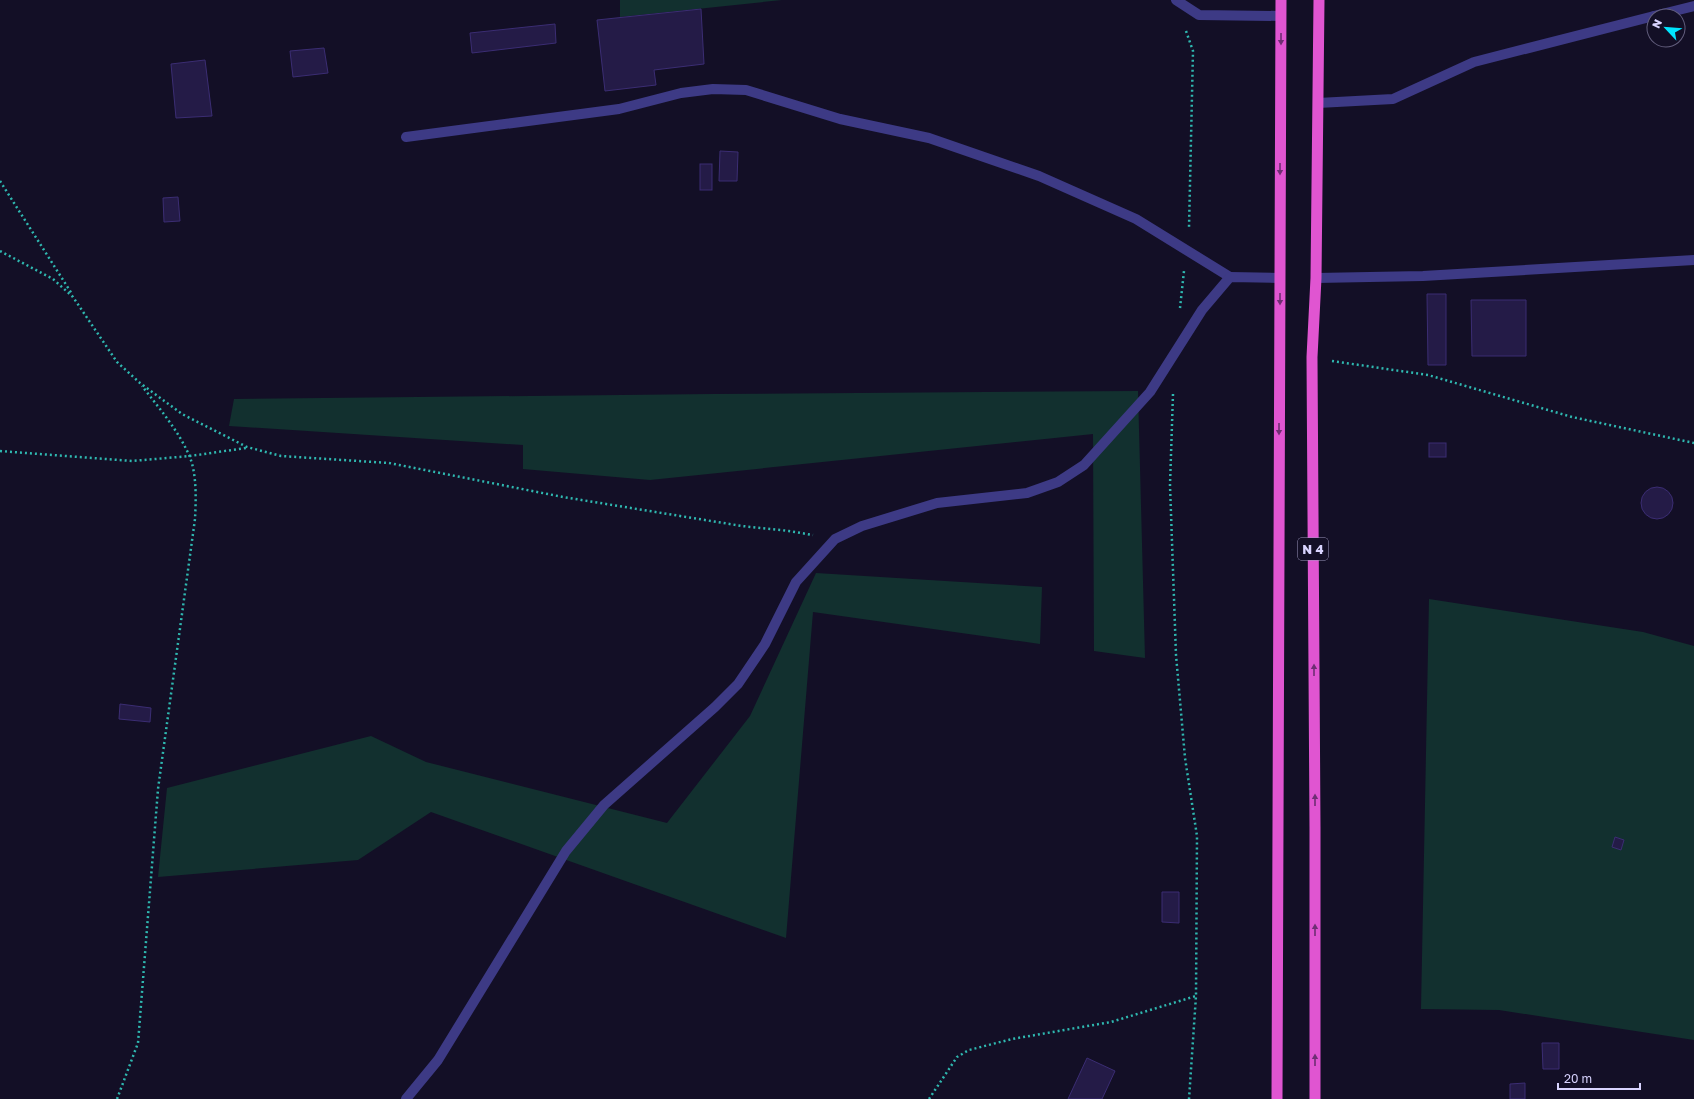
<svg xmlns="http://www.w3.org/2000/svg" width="1694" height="1099" viewBox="0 0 1694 1099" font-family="'Golos Text',sans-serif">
  <rect width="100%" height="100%" fill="#130f26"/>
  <g fill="#12302f">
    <path d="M620,0H782L620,17Z"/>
    <path d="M1138,391L1145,658L1094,651L1093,434L650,480L523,469V445L229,426L234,399L713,394Z"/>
    <path d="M816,573L1042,587L1040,644L813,612L786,938L431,812L358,860L158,877L167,788L371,736L426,762L667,823L750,716Z"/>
    <path d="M1429,599L1643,632L1694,646V1040L1499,1010L1421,1009Z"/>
  </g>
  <g fill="#241b47" stroke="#3b2d73">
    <path d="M701,9L704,64L654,70L656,85L605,91L597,20Z"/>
    <path d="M555,24L556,43L472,53L470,33Z"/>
    <path d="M324,48L328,73L293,77L290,51Z"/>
    <path d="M205,60L212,116L176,118L171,64Z"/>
    <path d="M720,151L738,152L737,181H719Z"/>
    <rect x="700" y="164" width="12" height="26"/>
    <path d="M178,197L180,221L164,222L163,198Z"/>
    <path d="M1427,294H1446V365H1428Z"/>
    <path d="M1471,300H1526V356H1472Z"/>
    <rect x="1429" y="443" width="17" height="14"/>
    <circle cx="1657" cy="503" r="16"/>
    <path d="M120,704L151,708L150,722L119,719Z"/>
    <path d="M1615,837L1624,840L1621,850L1612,847Z"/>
    <path d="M1162,892H1179V923L1162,922Z"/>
    <path d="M1542,1043H1559V1069H1543Z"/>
    <path d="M1087,1058L1115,1071L1102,1099H1068Z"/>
    <path d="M1525,1083V1099H1510V1084Z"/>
  </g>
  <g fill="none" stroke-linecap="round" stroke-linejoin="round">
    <g stroke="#2fb8b0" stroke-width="2.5" stroke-dasharray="2 3" stroke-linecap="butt">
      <path d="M1186,31L1193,51L1189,228"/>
      <path d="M0,181L72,294"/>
      <path d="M0,251L53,279L73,297L117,362L140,383L182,414L247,447L281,456L389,463L563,497L742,526L789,531L813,535"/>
      <path d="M1180,308L1184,271"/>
      <path d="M1332,361L1428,375L1572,417L1694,443"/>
      <path d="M1173,394L1170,485L1176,655L1185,758L1197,836L1196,996L1189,1099"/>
      <path d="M0,451L132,461L190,456L246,448"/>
      <path d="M117,1099L138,1043L158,789L195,519C196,500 197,473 189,455C178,430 159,408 142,386"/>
      <path d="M929,1099L957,1057L969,1050L1012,1039L1111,1022L1196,996"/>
    </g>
    <g stroke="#3d3a85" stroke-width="10">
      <path d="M1654,16L1694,6"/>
      <path d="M1318,103L1393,99L1474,62L1654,16"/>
      <path d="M406,137L619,109L681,93L713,89L746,90L840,119L929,138L1039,176L1136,219L1230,277"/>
    </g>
    <g stroke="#3d3a85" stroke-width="10">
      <path d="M1176,0L1199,15L1281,16"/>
      <path d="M1316,278L1423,276L1694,260"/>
      <path d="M406,1099L438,1060L566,851L604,805L715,707L738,684L765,644L796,582L835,539L862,526L937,503L1027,493L1058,482L1084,465L1150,392L1202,310L1230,277L1280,278"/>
    </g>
    <g stroke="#e055d1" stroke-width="11">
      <path d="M1277,1099L1281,0"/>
      <path d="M1315,1099V827L1312,357L1316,278L1319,0"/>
    </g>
  </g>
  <defs><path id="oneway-solid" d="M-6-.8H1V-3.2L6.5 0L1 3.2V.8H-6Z"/></defs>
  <g fill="#6f2e73">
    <use href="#oneway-solid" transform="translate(1281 39) rotate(90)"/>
    <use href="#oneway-solid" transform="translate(1280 169) rotate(90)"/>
    <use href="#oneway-solid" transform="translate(1280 299) rotate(90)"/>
    <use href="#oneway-solid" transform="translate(1279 429) rotate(90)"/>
    <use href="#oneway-solid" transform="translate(1314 670) rotate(-90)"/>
    <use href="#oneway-solid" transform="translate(1315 800) rotate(-90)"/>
    <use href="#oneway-solid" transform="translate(1315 930) rotate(-90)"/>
    <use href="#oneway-solid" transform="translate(1315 1060) rotate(-90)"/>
  </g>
  <g text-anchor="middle" stroke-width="4" stroke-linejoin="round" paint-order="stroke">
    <rect fill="#130f26" stroke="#9e99be" stroke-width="1" x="1298" y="538" width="30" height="22" rx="3"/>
    <g font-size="13" font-weight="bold" fill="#d9d4ff">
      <text x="1313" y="554">N 4</text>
    </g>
  </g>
  <g transform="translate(1666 28) rotate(296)"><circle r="19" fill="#130f26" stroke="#625e7d"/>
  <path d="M0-3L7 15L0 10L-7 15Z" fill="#00e5ff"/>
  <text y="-6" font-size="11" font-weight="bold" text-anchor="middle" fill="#d9d4ff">N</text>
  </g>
  <path d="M1558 1083v6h82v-6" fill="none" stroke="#d9d4ff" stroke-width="2"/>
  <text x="1564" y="1083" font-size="12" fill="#d9d4ff" stroke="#130f26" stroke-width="3" paint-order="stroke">20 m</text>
</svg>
